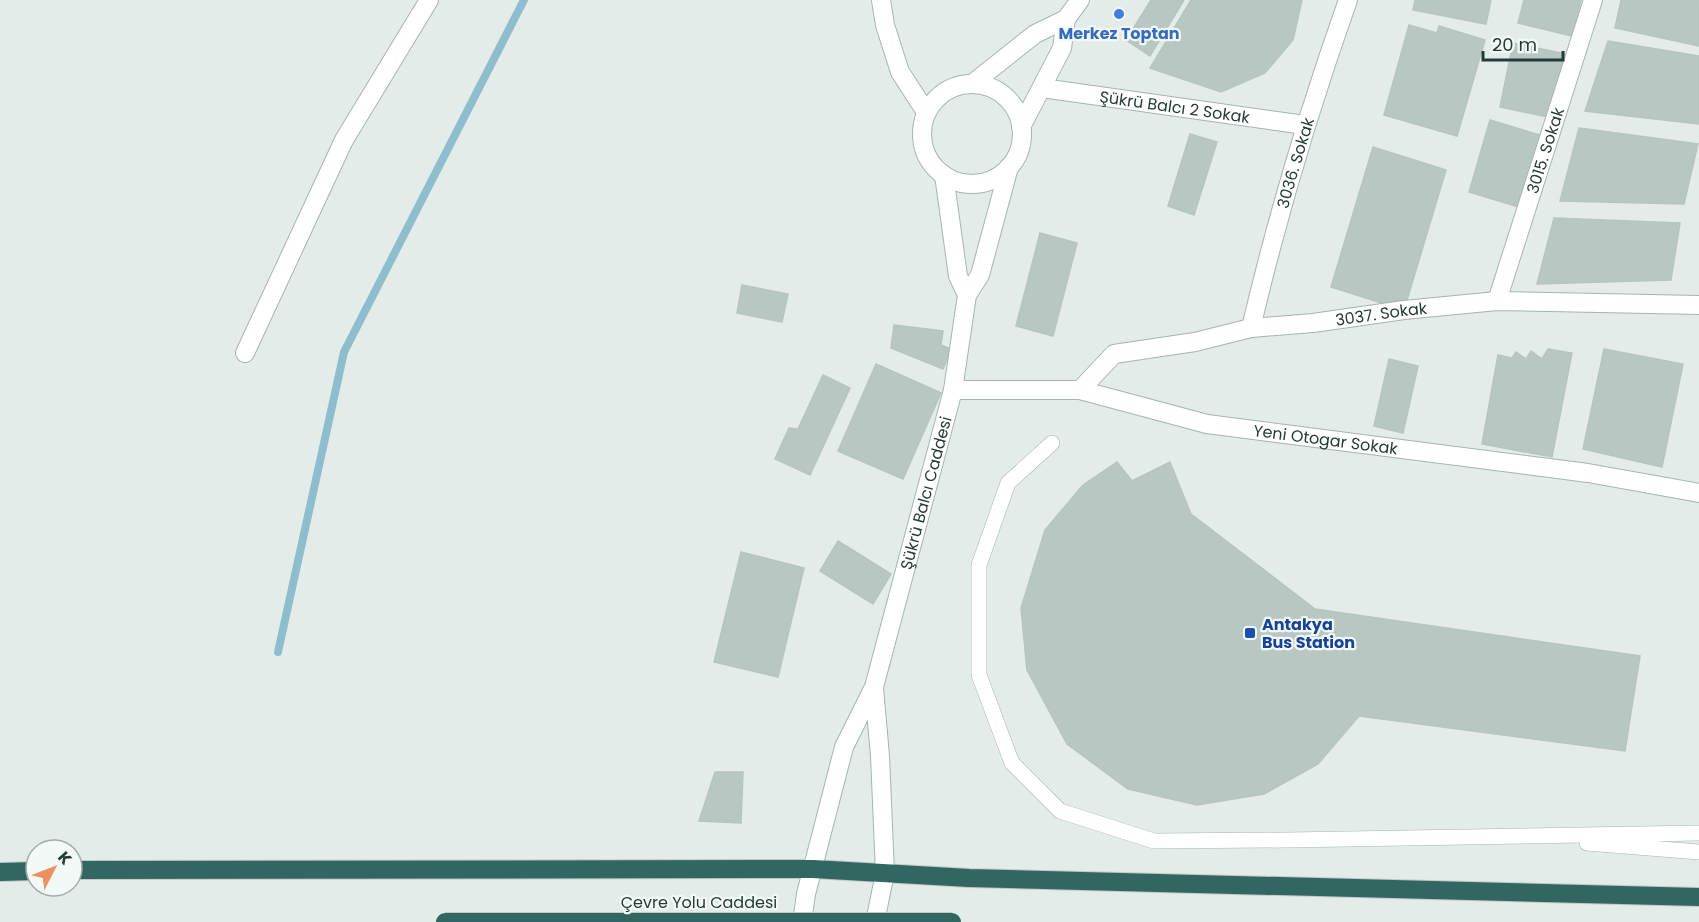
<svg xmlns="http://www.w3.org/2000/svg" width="1699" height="922" viewBox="0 0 1699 922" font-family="Poppins,sans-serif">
  <rect width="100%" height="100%" fill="#e3ece9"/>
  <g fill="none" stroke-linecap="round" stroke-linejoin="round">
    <path stroke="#8ebece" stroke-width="8" d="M278,652L344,352L524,0"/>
  </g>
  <g fill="#b8c7c2" stroke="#b6c5c0" stroke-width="1.5">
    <path d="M1151,0H1184L1150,56L1126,40Z"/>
    <path d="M1191,0H1302L1293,40L1265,73L1221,92L1150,68Z"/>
    <path d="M1415,0H1491L1486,24L1413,10Z"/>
    <path d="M1524,0H1581L1572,36L1518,23Z"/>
    <path d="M1621,0H1699V46L1615,28Z"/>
    <path d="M1409,25L1437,33L1439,26L1485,40L1457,136L1384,115Z"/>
    <path d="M1608,41L1699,56V124L1585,111Z"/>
    <path d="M1513,43L1566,54L1553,118L1500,107Z"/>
    <path d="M1490,120L1543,136L1522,208L1469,192Z"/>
    <path d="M1579,128L1698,144L1684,204L1560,201Z"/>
    <path d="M1190,134L1217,142L1194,215L1168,206Z"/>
    <path d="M1373,147L1446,170L1404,310L1331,287Z"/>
    <path d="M1554,218L1680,223L1671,280L1537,284Z"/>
    <path d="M1040,233L1077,243L1053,336L1016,326Z"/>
    <path d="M742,285L788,294L782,322L737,313Z"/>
    <path d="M894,325L943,331L941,345L951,349L943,369L891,348Z"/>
    <path d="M1548,349L1572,353L1552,457L1482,444L1498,355L1512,358L1516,352L1526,359L1531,351L1542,359Z"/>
    <path d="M1604,349L1683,364L1662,467L1583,449Z"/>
    <path d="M1389,359L1418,366L1403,433L1374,426Z"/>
    <path d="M876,364L941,393L903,479L838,451Z"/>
    <path d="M823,375L850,388L810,475L775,459L789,428L798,429Z"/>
    <path d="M1117,462L1132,481L1170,462L1191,514L1315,609L1640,656L1625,751L1359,716L1318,764L1264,794L1197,805L1128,789L1067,744L1027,670L1021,608L1045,530L1083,485Z"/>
    <path d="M838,541L891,574L873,604L820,571Z"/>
    <path d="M741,552L804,568L778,677L714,662Z"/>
    <path d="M715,772H743L741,823L699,821Z"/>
  </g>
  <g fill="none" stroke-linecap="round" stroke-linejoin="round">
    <g stroke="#a6b4b0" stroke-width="16">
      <g id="lane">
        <path d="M1052,443L1008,483L979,565V675L1012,763L1060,811L1154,841L1288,840L1699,833"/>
        <path d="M1587,843L1699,852"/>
      </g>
    </g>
    <g stroke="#a6b4b0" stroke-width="20">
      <g id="street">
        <path id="s1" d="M1042,88L1305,125"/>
        <path id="s2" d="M1497,301L1593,0"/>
        <path id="s3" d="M1251,328C1277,217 1310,107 1348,0"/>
        <path d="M245,353L344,140L429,0"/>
        <path id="s4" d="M953,390H1080L1207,424L1588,473L1699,493"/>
        <path id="s5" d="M1080,390L1114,354L1195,342L1251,328L1313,323L1404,310L1497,301L1699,305"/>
      </g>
    </g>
    <g stroke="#a2b7b1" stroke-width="20">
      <g id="secondary">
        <path d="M881,0L885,25L900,72L926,112"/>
        <path d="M972,84L1035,34L1066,19L1080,0"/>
        <circle cx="972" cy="134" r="50"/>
        <path d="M1021,127L1062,48L1066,19"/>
        <path d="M944,175L958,276L967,295"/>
        <path d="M874,688L880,756L885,873L875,922"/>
        <path id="s6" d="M802,922L806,894L844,747L874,687L953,390L967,295L980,275L1009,167"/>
      </g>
    </g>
    <g stroke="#c2c8c7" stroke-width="20">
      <g id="highway">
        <path d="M72,870L813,869L969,878L1699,897"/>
        <path d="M0,872L36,871"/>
      </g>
    </g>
    <use href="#lane" stroke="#fff" stroke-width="15"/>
    <use href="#street" stroke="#fff" stroke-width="18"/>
    <use href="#secondary" stroke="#fff" stroke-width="18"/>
    <use href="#highway" stroke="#316760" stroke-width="18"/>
    <g stroke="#c2c8c7" stroke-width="20" stroke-linecap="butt">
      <path id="highway-bridge" d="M445,922H952"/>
    </g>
    <use href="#highway-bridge" stroke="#316760" stroke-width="18"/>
  </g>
  <circle fill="#3f7fe0" stroke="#f3f9f6" stroke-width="2" cx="1119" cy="14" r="6"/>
  <rect fill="#1a4fb4" stroke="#f3f9f6" stroke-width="2" x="1244" y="627" width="12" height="12" rx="3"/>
  <g text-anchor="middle" stroke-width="4.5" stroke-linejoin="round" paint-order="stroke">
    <g font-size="16" font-weight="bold" fill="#366cbe" stroke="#f3f9f6">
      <text x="1119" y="39">Merkez Toptan</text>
    </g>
    <g font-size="16" fill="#243c38" stroke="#f3f9f6">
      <text dy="6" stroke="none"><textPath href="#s1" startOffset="134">Şükrü Balcı 2 Sokak</textPath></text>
      <text dy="6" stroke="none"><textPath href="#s2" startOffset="158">3015. Sokak</textPath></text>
      <text dy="6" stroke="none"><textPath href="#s3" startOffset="171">3036. Sokak</textPath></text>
      <text dy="6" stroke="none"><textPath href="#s5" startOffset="320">3037. Sokak</textPath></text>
      <text dy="6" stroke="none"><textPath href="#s4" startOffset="378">Yeni Otogar Sokak</textPath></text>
      <text dy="6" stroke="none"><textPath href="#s6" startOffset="448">Şükrü Balcı Caddesi</textPath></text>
      <text x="699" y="908">Çevre Yolu Caddesi</text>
    </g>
    <g font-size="16" font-weight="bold" fill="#164399" stroke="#f3f9f6" text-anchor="start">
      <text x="1262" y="630">Antakya<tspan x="1262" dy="18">Bus Station</tspan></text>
    </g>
  </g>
  <g transform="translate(54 868) rotate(48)"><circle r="28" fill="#f3f9f6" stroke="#a0adaa" stroke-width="1.5"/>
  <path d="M0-4.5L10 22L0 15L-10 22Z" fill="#ea9063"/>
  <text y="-9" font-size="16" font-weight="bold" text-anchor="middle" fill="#243c38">K</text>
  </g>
  <path d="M1483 51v9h80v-9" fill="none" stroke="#243c38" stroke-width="3"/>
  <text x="1492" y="51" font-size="18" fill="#243c38" stroke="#f3f9f6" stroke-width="4.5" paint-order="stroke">20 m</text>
</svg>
